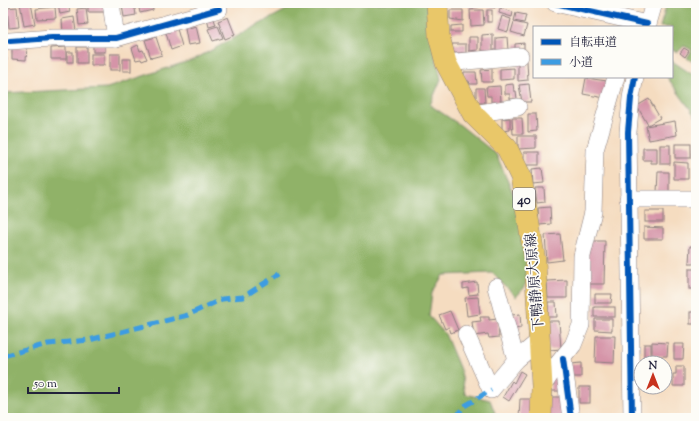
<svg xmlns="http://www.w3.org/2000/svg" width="699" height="421" viewBox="0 0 699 421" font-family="'Sorts Mill Goudy','Noto Serif JP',serif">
  <rect width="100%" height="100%" fill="#fdfcf7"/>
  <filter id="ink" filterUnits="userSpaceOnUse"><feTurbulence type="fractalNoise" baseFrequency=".025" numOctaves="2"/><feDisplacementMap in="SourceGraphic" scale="8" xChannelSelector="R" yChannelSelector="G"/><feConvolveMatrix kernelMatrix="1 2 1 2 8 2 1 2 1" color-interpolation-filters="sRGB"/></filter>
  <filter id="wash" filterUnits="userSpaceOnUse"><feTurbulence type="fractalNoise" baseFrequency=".012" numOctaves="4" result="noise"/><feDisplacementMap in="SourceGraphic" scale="16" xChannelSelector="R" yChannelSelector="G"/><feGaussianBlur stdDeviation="0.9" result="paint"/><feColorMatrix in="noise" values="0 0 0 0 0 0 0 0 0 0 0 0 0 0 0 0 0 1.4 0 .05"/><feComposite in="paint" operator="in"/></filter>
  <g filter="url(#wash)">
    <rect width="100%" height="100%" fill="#f5dcc0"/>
    <g fill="#90b267" stroke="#596a51">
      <path d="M299,3H428V20L441,79L430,105L460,125L496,154L525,221L529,275L525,287L516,297L492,273L443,275L432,293L429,316L445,334L461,372L465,394L490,400L497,418H3V93L107,88L195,59Z"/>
      <path d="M667,3H696V64L687,58L692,50L684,46L678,52L672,50V27H660Z"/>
      <path d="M672,61L696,77V117L667,77H672Z"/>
    </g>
    <g id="blocks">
      <g fill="#d594a8">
        <path d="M20,3H31L35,24L24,26Z"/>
        <path d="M58,3H68L70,12L60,14Z"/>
        <rect x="88" y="3" width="16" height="9"/>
        <path d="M134,3L136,15L124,17L122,5Z"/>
        <path d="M138,3H152L153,10L140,13Z"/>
        <path d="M449,3H461V5L449,6Z"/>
        <path d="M469,3H478L479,7L469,8Z"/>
        <path d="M487,3H496L495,8L486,6Z"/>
        <path d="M17,7L19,27L9,28L7,8Z"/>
        <path d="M55,7L56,18L37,19L36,9Z"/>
        <path d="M86,8L88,24L79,25L77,9Z"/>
        <path d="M500,8L513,12L512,17L499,13Z"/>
        <path d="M450,10H463V21L450,19Z"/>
        <path d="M470,10H483L484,25L471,26Z"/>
        <rect x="487" y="10" width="5" height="12"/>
        <path d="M516,13L526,15L524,23L514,21Z"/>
        <path d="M213,16L216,25L209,27L207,19Z"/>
        <path d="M502,16L511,19L508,32L498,29Z"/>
        <path d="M74,17L76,31L63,33L62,19Z"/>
        <path d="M228,17L235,35L225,39L218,21Z"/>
        <path d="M514,22L527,25L524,36L511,32Z"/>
        <path d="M462,25V32H451V26Z"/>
        <path d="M196,26L200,43L188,45L185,29Z"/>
        <path d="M218,26L223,38L213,41L208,29Z"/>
        <path d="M177,29L182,46L171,50L166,33Z"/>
        <path d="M493,34V51H482V35Z"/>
        <path d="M156,37L162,55L151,58L145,40Z"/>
        <path d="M469,37H478V50L469,51Z"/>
        <path d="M507,37L508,50H496V38Z"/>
        <path d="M524,43V53H515V44Z"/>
        <path d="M3,44L7,60H3Z"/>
        <rect x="93" y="44" width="12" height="8"/>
        <path d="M452,44H466V53H453Z"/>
        <path d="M138,45L140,51L143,50L147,59L142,61L141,59L136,60L132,48Z"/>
        <path d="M66,47V59H51V48Z"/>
        <rect x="77" y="47" width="10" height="16"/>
        <path d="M12,48H27L26,60L12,59Z"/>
        <path d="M684,48L689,51L685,57L680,53Z"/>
        <rect x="67" y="52" width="6" height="10"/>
        <rect x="91" y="54" width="13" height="11"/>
        <rect x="110" y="54" width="10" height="16"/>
        <rect x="123" y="59" width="8" height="12"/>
        <path d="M527,61L528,80L518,81V62Z"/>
        <path d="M514,68V79L500,80V69Z"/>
        <path d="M492,69V82H482L481,70Z"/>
        <path d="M464,72H476L477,84H470L469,81H464Z"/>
        <path d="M586,78L607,81L605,98L583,94Z"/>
        <path d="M513,84L514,91H516L517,99H510V94H505V85Z"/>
        <path d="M529,84L531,102H522L519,85Z"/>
        <path d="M500,86L501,102H491V96H487L486,87Z"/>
        <path d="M476,88H484L485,103H476Z"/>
        <path d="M649,99L660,118L648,125L637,106Z"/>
        <path d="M528,114H536L537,131L528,132Z"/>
        <path d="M510,118V130L502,131V119Z"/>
        <path d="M512,118H522L523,134H513Z"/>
        <path d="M675,121L677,135L649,140L646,126Z"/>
        <path d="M518,136H536V148L518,149Z"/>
        <rect x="675" y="144" width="16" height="14"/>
        <rect x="660" y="145" width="10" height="19"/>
        <path d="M643,148H657V163H651V160H643Z"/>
        <rect x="524" y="152" width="15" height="13"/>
        <path d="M674,162L688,163V179H674Z"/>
        <path d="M542,168L544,183L533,184L532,169Z"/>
        <path d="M658,172H669V192H657Z"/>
        <path d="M535,188H544L545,202L537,203Z"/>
        <path d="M550,207L551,224L539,225L538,208Z"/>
        <rect x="645" y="211" width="18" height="11"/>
        <path d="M644,227L663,228V239H644Z"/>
        <path d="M560,234L563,260L547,262L545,235Z"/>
        <path d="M587,241H605L604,284H586Z"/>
        <path d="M690,246H696V263H689Z"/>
        <rect x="689" y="269" width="7" height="20"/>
        <path d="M567,280V298H548L547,281Z"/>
        <path d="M477,282L478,294L469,295L468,288L463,289V284Z"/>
        <path d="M595,294H612L611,303H595Z"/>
        <path d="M478,297L480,314L467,316L465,298Z"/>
        <path d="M548,302H556L557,317H548Z"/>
        <rect x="594" y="307" width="21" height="10"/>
        <path d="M450,311L458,330L451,333L449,327L445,329L439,315Z"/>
        <rect x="690" y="312" width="6" height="12"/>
        <path d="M520,314L521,328L513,329L512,315Z"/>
        <path d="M480,317H489V320L498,319L499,337L489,338L488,334L474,336L472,322L481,321Z"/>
        <path d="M595,319H612V331L595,330Z"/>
        <path d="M548,321H559L561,349L549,350Z"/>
        <path d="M596,336H615L614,363L595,362Z"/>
        <path d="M652,342L668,343L667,356H652Z"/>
        <rect x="644" y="344" width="7" height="15"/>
        <path d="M674,344H684L683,359H674Z"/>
        <path d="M581,363V377H570V364Z"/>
        <path d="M676,366H684V386H673V374H676Z"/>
        <rect x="665" y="370" width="4" height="16"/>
        <path d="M520,371L525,374L509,401L503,397L512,381L514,383Z"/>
        <rect x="550" y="377" width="9" height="14"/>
        <rect x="579" y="387" width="11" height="16"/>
        <path d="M548,397H565V418H547Z"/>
        <path d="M520,399H533L532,418H519Z"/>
      </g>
    </g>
  </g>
  <g filter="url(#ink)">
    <use href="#blocks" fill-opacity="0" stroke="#8c7f7e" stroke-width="1"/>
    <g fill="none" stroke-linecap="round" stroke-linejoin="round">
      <g stroke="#8c7f7e" stroke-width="18">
        <g id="minor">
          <path d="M111,3L116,38"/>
          <path d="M555,3L647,24"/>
          <path d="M647,27L654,3"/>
          <path d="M10,41L52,38H116L219,9"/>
          <path d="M446,63L520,56"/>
          <path d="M473,114L518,107"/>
          <path d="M628,199H696"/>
          <path d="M496,287L516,360"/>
          <path d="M466,334L491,390L516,360L539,341"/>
          <path d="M563,359L571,418"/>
          <path d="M542,387L556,366L573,345L581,325L582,256L593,212L595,150L616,77"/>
          <path d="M632,418L628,132L631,98L635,77"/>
        </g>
      </g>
      <g stroke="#8c7f7e" stroke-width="22">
        <path id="major" d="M437,3L439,36L446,63L473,114L507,148L521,177L535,261L542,387L541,418"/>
      </g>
      <use href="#minor" stroke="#fff" stroke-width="17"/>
      <use href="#major" stroke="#e9c769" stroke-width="21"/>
      <g stroke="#3c9ce2" stroke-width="5" stroke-dasharray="10 5" stroke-linecap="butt">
        <path d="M3,356L48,344L89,340L188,315L222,299L243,297L279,274"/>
        <path d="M456,418L463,407L491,390"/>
      </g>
      <g stroke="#fdfcf7" stroke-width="8">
        <g id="cycleway">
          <path d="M555,3L647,24"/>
          <path d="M10,41L52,38H116L219,9"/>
          <path d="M563,359L571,418"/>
          <path d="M632,418L628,132L631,98L635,77"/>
        </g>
      </g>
      <use href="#cycleway" stroke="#0057b8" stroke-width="6"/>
    </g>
  </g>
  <g text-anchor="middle" stroke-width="3.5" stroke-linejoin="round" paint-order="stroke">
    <rect fill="#fdfcf7" stroke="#646373" stroke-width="1" x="513" y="188" width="22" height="22" rx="3"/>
    <g font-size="13" font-weight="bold" fill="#22223b">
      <text x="524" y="204">40</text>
    </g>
    <g font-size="14" fill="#22223b" stroke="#fdfcf7">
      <text transform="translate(534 282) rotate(-95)" y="5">下鴨静原大原線</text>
    </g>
  </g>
  <rect width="699" height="421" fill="none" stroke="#fdfcf7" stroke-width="16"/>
  <rect x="533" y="26" width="140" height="52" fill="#fdfcf7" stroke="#a5a5ac"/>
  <rect x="541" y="39" width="20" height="6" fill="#0057b8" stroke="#a5a5ac"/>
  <text x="569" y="46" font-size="12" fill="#22223b">自転車道</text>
  <rect x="541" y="59" width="20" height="6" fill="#3c9ce2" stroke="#a5a5ac"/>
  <text x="569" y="66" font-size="12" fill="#22223b">小道</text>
  <g transform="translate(653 375)"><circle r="19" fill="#fdfcf7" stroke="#a5a5ac"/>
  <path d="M0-3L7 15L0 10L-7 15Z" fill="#c8321e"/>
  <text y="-6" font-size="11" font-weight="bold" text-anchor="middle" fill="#22223b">N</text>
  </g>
  <path d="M28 387v6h91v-6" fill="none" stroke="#22223b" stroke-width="2"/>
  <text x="34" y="387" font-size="12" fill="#22223b" stroke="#fdfcf7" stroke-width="3" paint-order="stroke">50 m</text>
</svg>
